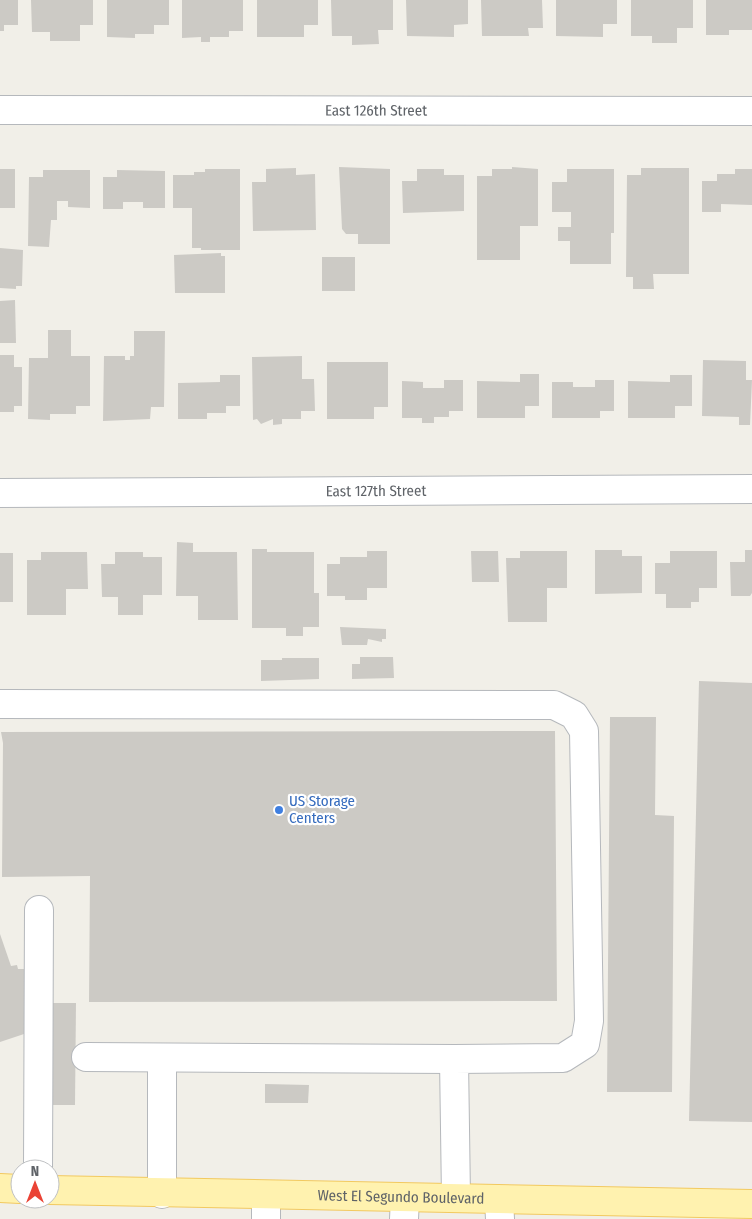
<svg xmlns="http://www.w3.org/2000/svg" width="752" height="1219" viewBox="0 0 752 1219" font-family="'Fira Sans Condensed',sans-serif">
  <rect width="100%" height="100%" fill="#f1efe8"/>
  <g fill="#cccac5">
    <path d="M0,0H18V25H4V31H0Z"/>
    <path d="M31,0H93V25H80V41H50V32H32Z"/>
    <path d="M107,0H169V25H154V34H135V38L107,37Z"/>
    <path d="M182,0H243V31H229V37H210V42H201V37L182,38Z"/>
    <path d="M257,0H318V25H304V37H257Z"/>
    <path d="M331,0H393V30H378L379,44L352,45V36H332Z"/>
    <path d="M406,0H468V24L454,25V37L407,36Z"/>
    <path d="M481,0H542L543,28H528L529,36H482Z"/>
    <path d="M556,0H617V24H603V37L556,36Z"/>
    <path d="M631,0H693V28H677V43H652V36H631Z"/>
    <path d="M706,0H752V30H729V35H706Z"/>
    <path d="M339,167L390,169V244H358V234H346L342,229Z"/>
    <path d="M512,167L538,169V226H520V260H477V176H492V169H512Z"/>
    <path d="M296,168V175L315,174L316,230L253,231L252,182H266V169Z"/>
    <path d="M641,168H689V274H653L654,289H633V277H626L627,175H641Z"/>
    <rect x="0" y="169" width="15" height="39"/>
    <path d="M205,169H240V250H201V248H192V208H173V175H194V172H205Z"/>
    <path d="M417,169H444V175H464V211L403,213L402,181H417Z"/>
    <path d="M567,169H614V233H611V264H570V241H558V227H571V212H552V182H567Z"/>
    <path d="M735,169H752V205L721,204V212H702V181H717V174H735Z"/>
    <path d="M43,170H90V208L68,207V201H57V220H51L49,247L28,246L29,177H43Z"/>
    <path d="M117,170L165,171V208H143V202H123V209H103V177H117Z"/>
    <path d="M0,248L23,250L22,286H16V289L0,288Z"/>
    <path d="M221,253V256H225V293H175L174,255Z"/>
    <rect x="322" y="257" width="33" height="34"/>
    <path d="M15,300L16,343H0V301Z"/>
    <path d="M48,330H71V356H90V406H76V414H50V420L28,419L29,358H48Z"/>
    <path d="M134,331H165L164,407H151L150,419L103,421L104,356H125V360H130V356H134Z"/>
    <path d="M0,355H14V367H22V406H14V412H0Z"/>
    <path d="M302,356V379H314L315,411H301V419H282V424L273,425V419L261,424L257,419L253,420L252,357Z"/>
    <path d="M703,360L746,361V380H752L750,425H739V417L702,416Z"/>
    <path d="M327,362H388V407H374V419H327Z"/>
    <path d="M520,374H539V406H525V418H477V381L520,382Z"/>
    <path d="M220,375H240V406H226V413H207V419H178V383L220,382Z"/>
    <path d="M670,375H692V406H675V418H628V381L670,382Z"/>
    <path d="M444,380H463V411H449V417H434V423H422V418H402V381L423,382V388H444Z"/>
    <path d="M595,380H614V411H600V418H552V382H573V387H595Z"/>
    <path d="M177,542L193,543V552H237L238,620H198V596H176Z"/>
    <path d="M252,549H267V552H314V593H319V627H303V636H286V628H252Z"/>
    <path d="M595,550H622V556H642V593L595,594Z"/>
    <path d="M745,550H752V593L750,596H731L730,562H745Z"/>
    <path d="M367,551H387V588H367V600H345V596H327V564H340V557H367Z"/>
    <path d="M471,551H498L499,582H472Z"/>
    <path d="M520,551H567V588H547V622H508L506,558H520Z"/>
    <path d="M670,551H717V588H699V602H691V608H666V594H655V563H670Z"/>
    <path d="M41,552H87L88,589H66V615H27V560H41Z"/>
    <path d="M115,552H143V557H162V595H143V615H118V597H102L101,564H115Z"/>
    <rect x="0" y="553" width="13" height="49"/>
    <path d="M340,627L386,629V639H382V642L368,639L367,645H342Z"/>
    <path d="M360,657H393L394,678L352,679V664H360Z"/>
    <path d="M282,658H319V679L261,681V660H282Z"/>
    <path d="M699,681L752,683V1122L689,1121Z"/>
    <path d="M610,717H656L655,815L674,816L672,1092H607Z"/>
    <path d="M555,731L557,1001L89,1002L90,876L2,877L3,743L1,732Z"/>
    <path d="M0,934L11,966L17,965L18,969H30V1032L0,1042Z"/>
    <path d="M48,1003H76L75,1105H51Z"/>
    <path d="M265,1084L309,1085L308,1103H265Z"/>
  </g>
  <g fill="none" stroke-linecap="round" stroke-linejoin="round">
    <g stroke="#b5b8bc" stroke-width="30">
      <g id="minor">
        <path id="s1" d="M0,110L752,111"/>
        <path id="s2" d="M0,493L752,489"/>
        <path d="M0,704L554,705L574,715L584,731L589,1021L585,1044L563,1058L454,1059L456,1198"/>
        <path d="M86,1057L454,1059"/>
        <path d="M162,1058V1194"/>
        <path d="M38,1169L39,910"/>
        <path d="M266,1195V1219"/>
        <path d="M499,1200L500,1219"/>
        <path d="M404,1219L405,1198"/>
      </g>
    </g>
    <g stroke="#f2c960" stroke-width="30">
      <g id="major">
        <path d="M0,1188L20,1189"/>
        <path id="s3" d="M50,1190L752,1204"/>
      </g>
    </g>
    <use href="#minor" stroke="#fff" stroke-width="28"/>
    <use href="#major" stroke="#fff2af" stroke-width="28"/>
  </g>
  <circle fill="#3f7fe0" stroke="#fff" stroke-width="2" cx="279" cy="810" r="5"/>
  <g text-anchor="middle" stroke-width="4.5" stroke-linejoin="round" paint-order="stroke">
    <g font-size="15" fill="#5f6368" stroke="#fff">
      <text dy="5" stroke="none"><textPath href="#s1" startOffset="376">East 126th Street</textPath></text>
      <text dy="5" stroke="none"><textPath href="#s2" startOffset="376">East 127th Street</textPath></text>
      <text dy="5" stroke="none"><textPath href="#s3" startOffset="351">West El Segundo Boulevard</textPath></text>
    </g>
    <g font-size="15" fill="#366cbe" stroke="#fff" text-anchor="start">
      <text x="289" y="806">US Storage<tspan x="289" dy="17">Centers</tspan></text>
    </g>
  </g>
  <g transform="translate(35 1184)"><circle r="24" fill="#ffffff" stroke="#bfc1c3"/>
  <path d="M0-4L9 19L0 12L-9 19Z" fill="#ea4335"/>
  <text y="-8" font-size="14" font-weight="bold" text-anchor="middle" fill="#5f6368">N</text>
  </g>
</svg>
